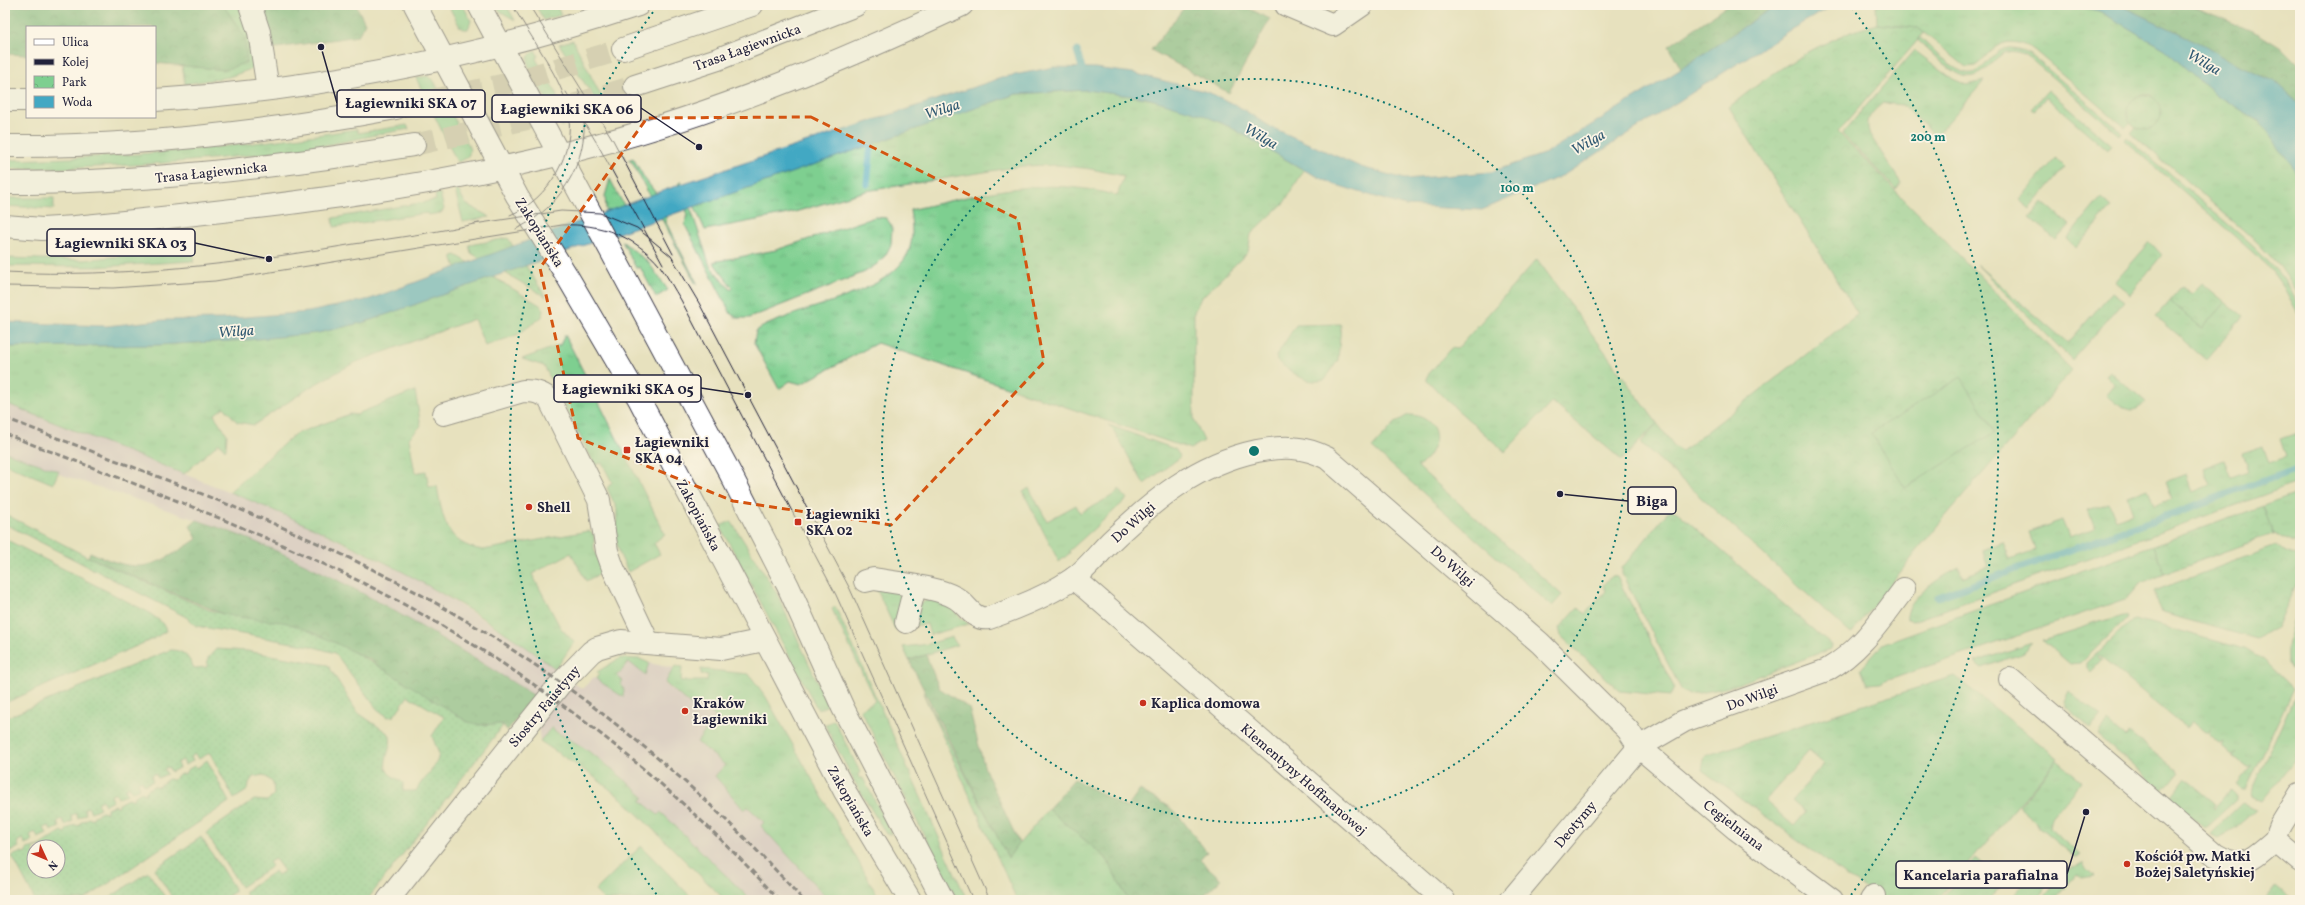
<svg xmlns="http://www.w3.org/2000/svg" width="2305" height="905" viewBox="0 0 2305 905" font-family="Vollkorn,serif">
  <defs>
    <pattern id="grass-tufts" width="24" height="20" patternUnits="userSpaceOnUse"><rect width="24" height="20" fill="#7ecf90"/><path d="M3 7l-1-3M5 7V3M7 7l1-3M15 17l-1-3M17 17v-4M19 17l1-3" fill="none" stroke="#6db17d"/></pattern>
    <pattern id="forest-crowns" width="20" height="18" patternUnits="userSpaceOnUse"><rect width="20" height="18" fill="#66b27a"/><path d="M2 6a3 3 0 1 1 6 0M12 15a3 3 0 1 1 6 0" fill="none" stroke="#549065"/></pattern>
    <pattern id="park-crowns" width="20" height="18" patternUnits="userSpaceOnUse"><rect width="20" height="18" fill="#7ecf90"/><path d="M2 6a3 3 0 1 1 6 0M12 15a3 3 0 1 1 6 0" fill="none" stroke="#6db17d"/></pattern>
    <pattern id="garden-dots" width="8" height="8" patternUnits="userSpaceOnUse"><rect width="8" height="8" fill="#7ecf90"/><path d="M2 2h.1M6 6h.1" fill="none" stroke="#6db17d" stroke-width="1.8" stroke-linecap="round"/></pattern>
  </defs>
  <rect width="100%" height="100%" fill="#fcf5e5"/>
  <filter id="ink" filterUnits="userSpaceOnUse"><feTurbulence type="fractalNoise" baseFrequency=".025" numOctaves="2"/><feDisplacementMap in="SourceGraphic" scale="8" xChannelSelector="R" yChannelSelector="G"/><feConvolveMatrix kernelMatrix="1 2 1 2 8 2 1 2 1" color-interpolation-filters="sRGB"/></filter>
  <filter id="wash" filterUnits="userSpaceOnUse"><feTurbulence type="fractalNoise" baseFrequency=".012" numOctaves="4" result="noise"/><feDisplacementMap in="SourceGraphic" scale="16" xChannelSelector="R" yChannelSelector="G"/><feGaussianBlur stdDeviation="0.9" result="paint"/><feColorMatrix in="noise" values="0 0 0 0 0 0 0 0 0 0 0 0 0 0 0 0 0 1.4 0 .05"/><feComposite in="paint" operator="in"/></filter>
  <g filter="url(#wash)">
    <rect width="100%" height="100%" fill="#e7e1be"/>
    <path fill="#d0bdcc" d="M5,403L276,510L417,579L532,650L582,689L594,677L623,697L624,690L617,676L629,662L645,675L649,663L674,668L665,684L691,705L695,701L716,717L725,765L715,776L745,810L748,806L764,822L761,826L829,900H725L621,798L590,774L540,741L535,696L383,604L230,531L56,473L5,453Z"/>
    <g fill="url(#grass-tufts)" stroke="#507866" fill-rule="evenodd">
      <path d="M223,5H241L247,18L254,68L229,77L185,84L182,65L225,70L245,37Z"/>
      <path d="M448,5H463L471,21L468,29H464L460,27Z"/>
      <path d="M495,5H506L515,20L501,12Z"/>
      <path d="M535,5H556L561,15L544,20Z"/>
      <path d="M1876,5H2077L2101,12L2164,49L2216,95L2258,120L2300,176V297L2281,268L2257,242L2131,133L2136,127L2148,128L2157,123L2150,95C2132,92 2123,107 2131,122L2125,128L2034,50C2019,41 2005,38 1991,51C1985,56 1982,62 1975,66L1966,67L1918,28L1877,24Z"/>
      <path d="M1915,33C1929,45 1945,65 1963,72C1990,82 1989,31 2030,54L2122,132L2120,135L2027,56C1993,37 1993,83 1963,76C1948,72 1925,46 1913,36Z"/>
      <path d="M573,40L614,122L609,124L606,120L607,118L559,44Z"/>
      <path d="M535,50L538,55L536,59L556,92L563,126H561L528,65V57Z"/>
      <path d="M1914,50L1953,79L1967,85L1984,81L1936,136L1902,105L1883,103C1871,113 1864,119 1870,135L1901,183L1896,189L1842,134Z"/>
      <path d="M427,76L434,81L469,146C472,156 465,160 457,162L416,78Z"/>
      <path d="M1086,90C1125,95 1165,99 1202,114C1238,129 1270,151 1304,170L1284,203L1251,234L1248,252L1201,298L1194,312V419L1204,441L1190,449L877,343L801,384L790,381L779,389L754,343L756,331C764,325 774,322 784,318C820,303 891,290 908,253C914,240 912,224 910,210C982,194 1044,174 1117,196L1124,176L1091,169L1057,165L1022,166L866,191L788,214L705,230L694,205L1016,94Z"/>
      <path d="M2048,90L2111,144L2107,150L2046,97L2034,111L2031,109Z"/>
      <path d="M407,125L409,129C370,135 335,145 295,150C198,162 102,169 5,169V160C123,158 240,147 357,129L358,133Z"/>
      <path d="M2127,137C2152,158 2176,180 2201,201C2229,226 2300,279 2300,317L2284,288L2267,265L2125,140Z"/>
      <path d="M633,158L645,179L665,205L667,210L666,223L697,283L696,284L632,162L628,160Z"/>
      <path d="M2056,158L2065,167L2030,209L2019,200Z"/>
      <path d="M610,179L628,213L626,217L606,210L605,196Z"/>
      <path d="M681,180L710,266L731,290L733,288L713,262L776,250L875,217L886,218L892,226L891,245L885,256L877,264L865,272L749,318H737L731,314L685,225L687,212L678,194L676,187Z"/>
      <path d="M455,190H458L466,204L490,217L463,222Z"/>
      <path d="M440,193L444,209L441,213L428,215L427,213L334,227L333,218L436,200L435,195Z"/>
      <path d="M5,198H54V209L5,206Z"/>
      <path d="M2101,198L2111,207L2076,248L2066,240Z"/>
      <path d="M2043,202L2070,225L2056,240L2030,218Z"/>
      <path d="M508,238L546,297L471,253L469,245Z"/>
      <path d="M622,241L648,262L668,290L656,297L640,267L636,268Z"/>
      <path d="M2150,242L2162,255L2130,294L2115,282Z"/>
      <path d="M194,248L193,263V261L97,267L5,266V258L84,260Z"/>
      <path d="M456,255L540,305L543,309L542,317L517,335L485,346L474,319L354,363L312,386L254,425L237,422L224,407L214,415L227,434L226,448L225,450L219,443L184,474L5,403V347L157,345L247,340L318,333L365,322L463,287L452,256Z"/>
      <path d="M1537,259L1657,423L1622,460L1552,402L1505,452L1445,399L1427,380V376L1451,348L1457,349Z"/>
      <path d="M1976,264L2068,343L2112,292L2124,301L2072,360Z"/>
      <path d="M2170,301L2202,328L2225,302L2243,317L2206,360L2156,317Z"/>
      <path d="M565,335L665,534L654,543L660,554L628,572L620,555L616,540L617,509L607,488L612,482L602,463L595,465L544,366L522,359L560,345Z"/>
      <path d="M2110,371L2146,402C2134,419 2117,405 2106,395L2115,384L2106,375Z"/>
      <path d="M415,391L421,426L409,438L415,473L426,471L429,487L437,486C443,518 445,544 483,550L588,531L594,534V549L603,572L586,581L571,553L532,574L560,627L574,642L556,669C461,596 340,536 229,492L295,434L350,414L358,415L359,413Z"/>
      <path d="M1408,415C1427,414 1442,430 1433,448C1430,455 1425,461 1420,466H1417L1562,595L1552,606L1372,448L1396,422Z"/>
      <path d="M1108,425L1175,449L1180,456L1178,459L1144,484L1114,431Z"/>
      <path d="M2300,432V482L1913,621L1907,620C1904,600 1943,575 1959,567L1962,577L1988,567L1982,550L2003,542L2010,559L2035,550L2029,532L2062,520L2069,537L2095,528L2088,510L2109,503L2116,520L2133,513L2127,496L2148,488L2154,506L2171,499L2165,482L2186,474L2193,492L2210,485L2203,468L2224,460L2231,477L2248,471L2242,453L2263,446L2269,463L2286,457L2280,439Z"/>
      <path d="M5,452L59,471L53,484L5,464Z"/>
      <path d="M1029,488L1047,521L1076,505L1080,513L1114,495L1119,489L1127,499L1069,551L1070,553L1059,562L1023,492Z"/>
      <path d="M2300,493V546L2273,534L2263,506Z"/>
      <path d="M1672,510L1677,512L1831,645L1830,649L1730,687L1689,695L1682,691L1622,574V568L1667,513Z"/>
      <path d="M731,521L776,592L828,705L818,710L720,526Z"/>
      <path d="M2153,546L2164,574L2141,583L2128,598L1880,683L1867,684L1861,669L1884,643Z"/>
      <path d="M1611,576L1617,577L1674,687L1670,696L1620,691L1561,636L1559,628L1578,607L1585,614L1606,591L1603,585Z"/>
      <path d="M891,587L920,604C943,589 952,613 969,624L930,635L927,624L895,629L876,588Z"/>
      <path d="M2300,601V678C2296,674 2291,671 2289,666C2281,650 2295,618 2300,601Z"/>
      <path d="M835,606L967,900H957L860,709L875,701L832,609Z"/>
      <path d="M2122,615L2127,616L2126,619L2081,663L2070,664L2042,640Z"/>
      <path d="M2136,619L2245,649L2263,660L2293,689L2246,790H2241L2236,785L2252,765L2247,767L2233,756L2236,752L2232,755L2223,747L2224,743L2221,745L2209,735L2210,730L2207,734L2192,721L2186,728L2099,655L2098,657L2102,660L2091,672L2087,668V663L2132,620Z"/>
      <path d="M952,637L957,645L909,660L903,647L928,644Z"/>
      <path d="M2033,643L2024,653L1982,668L1974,662Z"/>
      <path d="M620,658L640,659L649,663L645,675L629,662L617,676L623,681L621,684L624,690L623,697L596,679L599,674L597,672Z"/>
      <path d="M675,666L682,667L681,681H707L708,675L701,674V669L749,674L766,697L880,900H829L761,826L764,822L748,807L744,810L715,776L725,765L697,742L716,717L696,701L692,706L665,683Z"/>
      <path d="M1954,676L2058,758L1937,900H1880L1702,770L1705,756ZM1809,751L1824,764L1792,800L1806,812L1794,826L1765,801Z"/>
      <path d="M2069,691L2101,717L2091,729L2067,708L2064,701Z"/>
      <path d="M923,693L1008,857L1048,809L1106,858L1128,900H1017Z"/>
      <path d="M2299,694L2300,754L2262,801L2250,796L2295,695Z"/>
      <path d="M834,720L860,772L858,775L859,778H863L891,831V834H886L853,779L825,725Z"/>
      <path d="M2107,722L2125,737L2130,732L2179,772L2163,791L2098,735Z"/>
      <path d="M552,727L554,731C588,747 616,772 644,797L641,801L658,815L661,812L751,900H725L621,798L590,774L540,741Z"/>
      <path d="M2057,760L2082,781L2051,818L2049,828L2080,855L2078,857H2074L2039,828L2036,821L2019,806Z"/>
      <path d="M2185,778L2216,804L2214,807L2215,808L2231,790L2236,795V800L2205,828L2170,798Z"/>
      <path d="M2242,803L2257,809L2235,828L2218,838L2210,834Z"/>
      <path d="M1976,858L2005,882L1990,900H1940Z"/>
      <path d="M2050,862L2061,871L2044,889L2038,900H2010L2039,865Z"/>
      <path d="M2084,862V865L2095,876L2081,878L2077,875L2055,900H2042L2064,873Z"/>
      <path d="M2276,886L2292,900H2265Z"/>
    </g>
    <g fill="url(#forest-crowns)" stroke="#446a5a">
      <path d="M5,5H223L245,37L247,62L225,70L155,63V27H27V55L5,54Z"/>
      <path d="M264,5H356L365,23L358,36L270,49L260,10Z"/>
      <path d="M1186,5H1242L1270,19L1229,93L1151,50Z"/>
      <path d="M1728,5H1776L1681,69L1669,46Z"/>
      <path d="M2120,5H2191L2259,34L2283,49L2300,66V105L2274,81L2238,66L2204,45Z"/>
      <path d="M197,520C318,560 427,629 535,696L507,731L502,724L480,725L468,722L403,683L369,659L286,623L228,616L88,557L90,552C141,575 151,569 197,539L190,526Z"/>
      <path d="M926,655L939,688L969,708L985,769L1019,843L1008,858L909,660Z"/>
      <path d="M1074,779L1127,808L1140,790L1169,807L1179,816L1207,852L1200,860L1221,879L1199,900H1128L1106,858L1048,809Z"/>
    </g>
    <g fill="url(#park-crowns)" stroke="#507866">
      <path d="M1877,24L1918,28L1924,33L1838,132L2072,370L1938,525L1851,634L1641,443L1657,423L1675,447L1682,451L1858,314L1729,107C1772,72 1822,38 1877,24Z"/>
      <circle cx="2144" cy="112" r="17"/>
      <path d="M2202,283L2225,302L2202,328L2170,301L2182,287L2192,294Z"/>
      <path d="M1341,324L1338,360L1325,380C1305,385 1292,372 1277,361L1276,356L1296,325Z"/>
      <path d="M2263,506L2273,534L2164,574L2153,546Z"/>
      <path d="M2275,546L2299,556L2300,575L2278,627L2257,639L2162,613L2154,591Z"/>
    </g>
    <g fill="url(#garden-dots)" stroke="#507866" fill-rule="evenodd">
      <path d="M5,514L88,557L209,610C227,616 244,618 263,620C270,621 279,621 287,623C353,645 409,686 468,722L480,725L502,724V727L367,900H250L244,892L275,871L278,875L284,871L275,859L269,862L272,866L241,887L206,833L254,800L267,801L274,794L273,783L264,775L253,777L249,783L248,790L234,799L210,753L198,759L195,754L191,757L193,761L185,765L183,760L177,763L179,768L171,772L168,767L164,769L167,774L158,778L155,773L151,776L153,781L144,785L142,780L138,782L140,788L132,792L129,786L125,789L127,794L118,798L116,793L111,795L113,801L105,805L102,800L97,803L100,808L91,812L88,807L84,809L86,814L78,818L76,813L71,816L73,821L65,825L62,819L57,822L60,827L51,831L49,826L44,828L47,834L38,838L35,832L30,835L32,841L25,844L22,839L17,842L19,847L10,852L5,842V718L170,650C185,650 188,657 194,668L207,667L208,658L216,649L247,651L328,665L357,712L389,734C395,746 380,761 388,772C391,777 399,778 403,783V791H416C423,776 436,771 439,754L432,736L444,717L408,696L394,716L388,717L377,709L335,653L310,646L196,626L186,617L5,524Z"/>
      <path d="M5,539L148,612L164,624L166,631L153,639L5,703Z"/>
      <path d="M207,760L229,802L84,900H35L12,856L22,852L25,853L27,849L39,846L49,839H52L54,836L62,831L65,833L67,829L75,825L80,826V823L89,818L92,820L94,816L102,812L107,813V809L115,805L118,807L120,803L129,798L134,800L135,796L141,792L145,794L147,790L154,786L158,787L168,779L173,780C178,775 177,774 185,774L187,770L194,766L197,768ZM34,847H58V871H34Z"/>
      <path d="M201,837L236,891L222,900H174L154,869Z"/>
      <path d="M148,872L167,900H106Z"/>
    </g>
    <g fill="#7ecf90" stroke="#507866">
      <path d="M1961,377L1995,432L1905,488L1871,433Z"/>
      <path d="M641,846L694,900H604L595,891Z"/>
    </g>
    <g fill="#43a8c3" stroke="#32657f">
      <path d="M1776,5H1834L1790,30L1564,175L1482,210L1405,206L1333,184L1304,170L1232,128L1201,114L1147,98L1086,90L1016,94L365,322L318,333L247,340L157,345L5,347V322L106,326L162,320L221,319L308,312L370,299L684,183L1004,77L1054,67L1095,68L1133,73L1208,92L1238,106L1271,127L1361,167L1405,179L1491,172L1546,153L1681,69Z"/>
      <path d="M2077,5H2120L2204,45L2238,66L2274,81L2300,105V176L2258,120L2216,95L2164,49L2101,12Z"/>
    </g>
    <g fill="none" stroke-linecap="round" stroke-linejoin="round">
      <g stroke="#43a8c3" stroke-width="7">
        <path d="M1077,51L1084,75"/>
        <path d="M867,184L872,135"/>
        <path d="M1938,597L2300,468"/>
      </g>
    </g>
  </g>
  <g filter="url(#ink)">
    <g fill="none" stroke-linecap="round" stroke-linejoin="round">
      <g stroke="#c0bba4" stroke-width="22" stroke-dasharray="22 11" stroke-linecap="butt">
        <path d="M396,108L506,84L623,49"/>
        <path d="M414,145L527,119L635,86"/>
      </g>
      <g stroke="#403f4f" stroke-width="24">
        <g id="minor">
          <path d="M250,5L259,32L268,89"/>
          <path d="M1286,5L1333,25L1362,5"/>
          <path d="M444,414L523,391C533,391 541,392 549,399L599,500L607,551L613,568L648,642"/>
          <path d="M1074,578L1444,900"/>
          <path d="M865,581L874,579C897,583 938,587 956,598C968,605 973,621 989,618C1018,608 1048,596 1074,578C1087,569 1098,554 1110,542C1154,500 1196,464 1257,451C1283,446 1304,446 1327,458L1540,643L1628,730L1639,747L1736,829L1832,900"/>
          <path d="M906,622L915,587"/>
          <path d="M2010,679L2215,855C2244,871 2252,859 2275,840L2300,861"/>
          <path d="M2275,840L2281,825L2300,794"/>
          <path d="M388,900L561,683L591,652L597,648L621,641L721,649L764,640"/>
          <path d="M1511,900L1639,747L1684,721L1827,670C1862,650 1880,620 1904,589"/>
          <path d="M1871,900L1874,896"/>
        </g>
      </g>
      <g stroke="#403f4f" stroke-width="24">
        <g id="major">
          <path d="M415,5L517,196L567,276L639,399L844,790L910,900"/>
          <path d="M479,5L729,471L788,586L843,708L943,900"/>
          <path d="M623,49L752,5"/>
          <path d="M635,86L718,59L856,5"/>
          <path d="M5,100H27"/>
          <path d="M155,100C319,90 483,56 638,5"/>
          <path d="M5,146C136,147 268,132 396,108"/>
          <path d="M5,183C143,183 278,167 414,145"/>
          <path d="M5,226L42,229L75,227C251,209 427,191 600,144C724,111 846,59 962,5"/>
        </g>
      </g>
      <use href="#minor" stroke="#fff" stroke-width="22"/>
      <use href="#major" stroke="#fff" stroke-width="22"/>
      <g stroke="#22223b" stroke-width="1">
        <path d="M512,5L550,66"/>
        <path d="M529,5L613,140L673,254"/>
        <path d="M566,92L598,145L663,264"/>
        <path d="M510,215C550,199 576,152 568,110C564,92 556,77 547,62"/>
        <path d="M474,224L561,211L600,213L637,228L671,256L699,303L850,589L990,900"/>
        <path d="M516,229C568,205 598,145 578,89"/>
        <path d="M5,272C125,278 236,264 354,244C396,238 438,232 479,223"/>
        <path d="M5,286L113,288L215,281L562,225C600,223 635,236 660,266C668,277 674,289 681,300L836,595L973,900"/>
      </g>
      <g stroke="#22223b" stroke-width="3" stroke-dasharray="6 3" stroke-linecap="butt">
        <path d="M5,418C139,470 276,518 403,585C553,665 690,773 803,900"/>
        <path d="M5,434C125,480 246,525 361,582C518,660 662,771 779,900"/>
      </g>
    </g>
  </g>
  <path d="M0 0H2305V905H0ZM811,117L1018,219L1044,362L891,525L733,501L578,438L540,268L647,118Z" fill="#e7e1be" fill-opacity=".55" fill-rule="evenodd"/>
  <path fill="none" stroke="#d45411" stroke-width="3" stroke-dasharray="8 5" stroke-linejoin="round" d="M811,117L1018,219L1044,362L891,525L733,501L578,438L540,268L647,118Z"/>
  <g fill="none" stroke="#0f766e" stroke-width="2" stroke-dasharray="2 4">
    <circle cx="1254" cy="451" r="372"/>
    <path d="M660 899A744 744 0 0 1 656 8M1852 8A744 744 0 0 1 1848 899"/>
  </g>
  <g fill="#c8321e" stroke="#fcf5e5" stroke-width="1.5">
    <rect x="623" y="446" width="8" height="8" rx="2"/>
    <circle cx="529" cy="507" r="4"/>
    <rect x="794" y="518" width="8" height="8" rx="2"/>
    <circle cx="1143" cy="703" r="4"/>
    <circle cx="685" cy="711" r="4"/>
    <circle cx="2127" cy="864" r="4"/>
  </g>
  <g text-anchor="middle" stroke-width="3.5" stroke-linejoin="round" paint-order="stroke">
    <g font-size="14" fill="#22223b" stroke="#fcf5e5">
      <text transform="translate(747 47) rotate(-20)" y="5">Trasa Łagiewnicka</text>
      <text transform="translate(211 172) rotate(-6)" y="5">Trasa Łagiewnicka</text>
      <text transform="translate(540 232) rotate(58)" y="5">Zakopiańska</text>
      <text transform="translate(699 515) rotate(62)" y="5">Zakopiańska</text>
      <text transform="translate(1133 522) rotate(-42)" y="5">Do Wilgi</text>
      <text transform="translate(1453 566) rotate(42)" y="5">Do Wilgi</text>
      <text transform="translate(1752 697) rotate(-20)" y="5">Do Wilgi</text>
      <text transform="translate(544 706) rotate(-50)" y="5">Siostry Faustyny</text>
      <text transform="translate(1304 779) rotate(41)" y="5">Klementyny Hoffmanowej</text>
      <text transform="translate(851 801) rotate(60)" y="5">Zakopiańska</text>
      <text transform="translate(1575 824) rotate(-50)" y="5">Deotymy</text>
      <text transform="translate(1734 825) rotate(38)" y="5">Cegielniana</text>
    </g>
    <g font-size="14" font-weight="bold" fill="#22223b" stroke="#fcf5e5" text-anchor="start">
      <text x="635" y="447">Łagiewniki<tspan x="635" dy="16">SKA 04</tspan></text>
      <text x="537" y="512">Shell</text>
      <text x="806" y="519">Łagiewniki<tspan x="806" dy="16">SKA 02</tspan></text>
      <text x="693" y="708">Kraków<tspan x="693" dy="16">Łagiewniki</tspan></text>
      <text x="1151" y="708">Kaplica domowa</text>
      <text x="2135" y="861">Kościół pw. Matki<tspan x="2135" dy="16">Bożej Saletyńskiej</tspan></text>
    </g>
    <g font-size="15" font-style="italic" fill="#2f5871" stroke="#fcf5e5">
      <text transform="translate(2204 62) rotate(30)" y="5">Wilga</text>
      <text transform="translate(942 109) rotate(-18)" y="5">Wilga</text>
      <text transform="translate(1261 136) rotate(30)" y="5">Wilga</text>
      <text transform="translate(1588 142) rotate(-30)" y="5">Wilga</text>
      <text transform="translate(236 331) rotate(-4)" y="5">Wilga</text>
    </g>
  </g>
  <circle cx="1254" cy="451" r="6" fill="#0f766e" stroke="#fcf5e5" stroke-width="2"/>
  <g font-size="12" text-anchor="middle" font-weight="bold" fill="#0f766e" stroke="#fcf5e5" stroke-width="3.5" stroke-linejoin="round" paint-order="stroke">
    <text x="1928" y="141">200 m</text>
    <text x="1517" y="192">100 m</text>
  </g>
  <path fill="none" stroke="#22223b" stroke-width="1.5" d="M321 47L337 103M699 147L641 108M269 259L195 243M748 395L701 388M1560 494L1628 501M2086 812L2067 874"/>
  <g fill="#22223b" stroke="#fcf5e5" stroke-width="1.5">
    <circle cx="321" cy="47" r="4"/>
    <circle cx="699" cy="147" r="4"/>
    <circle cx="269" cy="259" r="4"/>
    <circle cx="748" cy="395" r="4"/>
    <circle cx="1560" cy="494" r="4"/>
    <circle cx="2086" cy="812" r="4"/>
  </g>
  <g fill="#fcf5e5" stroke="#22223b" stroke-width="1.5">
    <rect x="337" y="90" width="148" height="27" rx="4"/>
    <rect x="492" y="95" width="149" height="27" rx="4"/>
    <rect x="47" y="229" width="148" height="27" rx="4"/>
    <rect x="554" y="375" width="147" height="27" rx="4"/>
    <rect x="1628" y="487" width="48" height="27" rx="4"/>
    <rect x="1896" y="861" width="171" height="27" rx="4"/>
  </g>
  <g font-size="15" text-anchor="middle" font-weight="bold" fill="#22223b">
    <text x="411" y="108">Łagiewniki SKA 07</text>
    <text x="567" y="114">Łagiewniki SKA 06</text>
    <text x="121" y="248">Łagiewniki SKA 03</text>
    <text x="628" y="394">Łagiewniki SKA 05</text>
    <text x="1652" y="506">Biga</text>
    <text x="1981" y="880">Kancelaria parafialna</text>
  </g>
  <rect width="2305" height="905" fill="none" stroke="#fcf5e5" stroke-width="20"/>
  <rect x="26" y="26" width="130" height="92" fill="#fcf5e5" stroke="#a5a1a1"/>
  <rect x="34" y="39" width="20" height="6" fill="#ffffff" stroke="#a5a1a1"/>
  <text x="62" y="46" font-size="12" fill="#22223b">Ulica</text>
  <rect x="34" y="59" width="20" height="6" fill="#22223b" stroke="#a5a1a1"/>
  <text x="62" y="66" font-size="12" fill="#22223b">Kolej</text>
  <rect x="34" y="76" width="20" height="12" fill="url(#park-crowns)" stroke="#a5a1a1"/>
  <text x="62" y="86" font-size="12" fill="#22223b">Park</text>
  <rect x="34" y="96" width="20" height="12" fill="#43a8c3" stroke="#a5a1a1"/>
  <text x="62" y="106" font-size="12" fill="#22223b">Woda</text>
  <g transform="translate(46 859) rotate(134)"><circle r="19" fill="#fcf5e5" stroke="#a5a1a1"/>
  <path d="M0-3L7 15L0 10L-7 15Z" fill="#c8321e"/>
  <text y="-6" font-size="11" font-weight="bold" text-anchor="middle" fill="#22223b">N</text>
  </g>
</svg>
